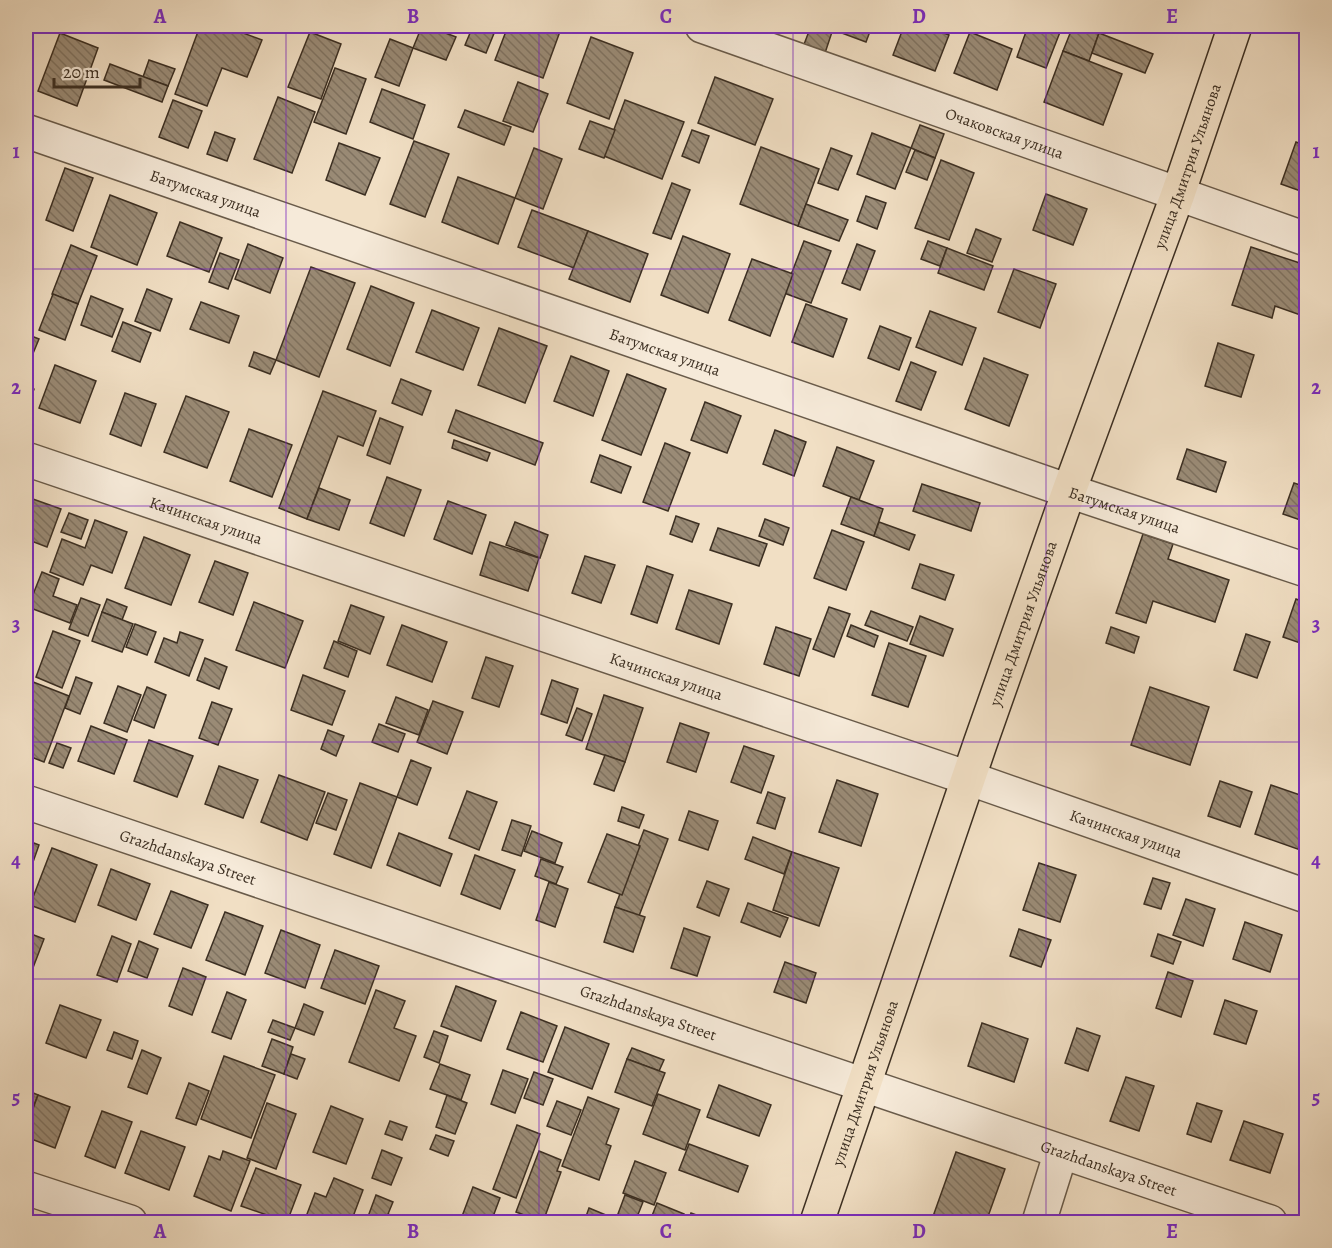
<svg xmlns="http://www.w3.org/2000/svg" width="1332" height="1248" viewBox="0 0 1332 1248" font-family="Alegreya,serif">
  <defs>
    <pattern id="building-back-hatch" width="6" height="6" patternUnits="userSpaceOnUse" patternTransform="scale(1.5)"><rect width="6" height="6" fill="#9a8b76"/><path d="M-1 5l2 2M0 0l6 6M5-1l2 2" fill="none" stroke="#7f7260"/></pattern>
  </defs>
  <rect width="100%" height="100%" fill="#f1dfc4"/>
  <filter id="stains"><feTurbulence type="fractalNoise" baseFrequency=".00333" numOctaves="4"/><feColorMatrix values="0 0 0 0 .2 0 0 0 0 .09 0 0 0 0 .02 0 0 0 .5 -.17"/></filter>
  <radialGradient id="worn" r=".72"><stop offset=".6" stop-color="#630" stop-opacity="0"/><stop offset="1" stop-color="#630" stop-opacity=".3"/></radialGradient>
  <g fill="url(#building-back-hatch)" stroke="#3c2f22" stroke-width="1.5">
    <path d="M200,26H224L262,40L247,77L222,68L207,106L175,94Z"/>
    <path d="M422,26H427L456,37L446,60L413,48Z"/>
    <path d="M473,26H497L486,53L465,45Z"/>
    <path d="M508,26H562L543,78L495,60Z"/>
    <path d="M811,26H823L833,29L824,56L803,47Z"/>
    <path d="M823,26H872L866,42Z"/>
    <path d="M904,26H924L949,35L935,71L893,55Z"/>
    <path d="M1028,26L1062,27L1046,68L1017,57Z"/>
    <path d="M1073,26H1079L1099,33L1089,61L1063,51Z"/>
    <path d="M310,32L341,44L321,99L288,87Z"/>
    <path d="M970,32L1012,49L997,90L954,73Z"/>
    <path d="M60,33L98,48L77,106L38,91Z"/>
    <path d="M1099,33L1153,54L1145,73L1092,53Z"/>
    <path d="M591,37L633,53L609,119L567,103Z"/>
    <path d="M390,39L413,48L399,86L375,77Z"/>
    <path d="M1063,51L1122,74L1103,125L1044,102Z"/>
    <path d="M149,60L175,69L168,86L143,77Z"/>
    <path d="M110,64L168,86L162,102L104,80Z"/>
    <path d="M335,68L366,79L346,134L314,122Z"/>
    <path d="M715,77L773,99L755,145L698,123Z"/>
    <path d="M518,82L548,94L533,132L503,121Z"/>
    <path d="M382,89L425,105L413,139L370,122Z"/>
    <path d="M278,97L315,112L292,173L254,159Z"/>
    <path d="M173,100L202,111L188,148L159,137Z"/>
    <path d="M625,100L684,122L662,179L604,156Z"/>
    <path d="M465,110L511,127L504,145L458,127Z"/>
    <path d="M590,121L615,130L604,158L579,149Z"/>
    <path d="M920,125L944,134L935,158L911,148Z"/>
    <path d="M692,130L709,136L699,163L682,156Z"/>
    <path d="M215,132L235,139L227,161L207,154Z"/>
    <path d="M872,133L911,148L895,189L857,174Z"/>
    <path d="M414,141L449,154L425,217L390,204Z"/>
    <path d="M1296,142L1306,146V193L1281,184Z"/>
    <path d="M339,143L380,158L365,195L326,180Z"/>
    <path d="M761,147L819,169L798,226L740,204Z"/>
    <path d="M534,148L562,159L543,209L515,198Z"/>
    <path d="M831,148L852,156L838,190L818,183Z"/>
    <path d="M915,150L935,158L927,180L906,172Z"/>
    <path d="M941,160L974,173L949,240L915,228Z"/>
    <path d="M65,168L93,178L73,231L46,220Z"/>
    <path d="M458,177L515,198L498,244L442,222Z"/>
    <path d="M672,183L690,190L671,239L653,233Z"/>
    <path d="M1046,194L1087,209L1073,245L1033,230Z"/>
    <path d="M110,195L157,213L137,265L91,247Z"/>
    <path d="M866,196L886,203L877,229L857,221Z"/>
    <path d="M806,204L848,220L839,241L798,226Z"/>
    <path d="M532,210L588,231L574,268L518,247Z"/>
    <path d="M180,222L222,238L209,272L167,256Z"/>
    <path d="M976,229L1001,239L992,262L967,253Z"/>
    <path d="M588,231L648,254L630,302L569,279Z"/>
    <path d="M683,236L730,254L708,313L661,295Z"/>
    <path d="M804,241L831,251L811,303L784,293Z"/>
    <path d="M928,241L947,248L940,266L921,259Z"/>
    <path d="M248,244L283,258L270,293L235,279Z"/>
    <path d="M857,244L875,251L860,290L842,283Z"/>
    <path d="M71,245L97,256L78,304L52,294Z"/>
    <path d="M1251,247L1306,265V317L1275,306L1272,318L1232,305Z"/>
    <path d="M947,248L993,266L984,290L938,273Z"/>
    <path d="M220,253L239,260L228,289L209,282Z"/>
    <path d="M752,259L793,274L770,336L729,320Z"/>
    <path d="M311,267L355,283L319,377L276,360Z"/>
    <path d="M1014,269L1056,284L1040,328L998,312Z"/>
    <path d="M371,286L414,303L390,366L347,349Z"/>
    <path d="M147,289L172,299L160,331L135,321Z"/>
    <path d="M53,294L78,304L65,340L39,330Z"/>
    <path d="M91,296L123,309L112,337L81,325Z"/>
    <path d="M201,302L239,316L229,343L190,329Z"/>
    <path d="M806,304L847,319L833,357L792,342Z"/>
    <path d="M432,310L479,328L463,370L416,352Z"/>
    <path d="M930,311L976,328L962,365L916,347Z"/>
    <path d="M123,322L151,333L140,362L112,351Z"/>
    <path d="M880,326L911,338L899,370L868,358Z"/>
    <path d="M499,328L547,346L525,403L478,385Z"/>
    <path d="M26,334L39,339L27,368L26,367Z"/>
    <path d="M1218,343L1254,355L1241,397L1205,386Z"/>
    <path d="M254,352L276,360L270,374L249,366Z"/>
    <path d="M571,356L609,371L593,416L554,401Z"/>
    <path d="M984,358L1028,375L1009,426L965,409Z"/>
    <path d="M911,362L936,372L921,410L896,401Z"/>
    <path d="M55,365L96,381L80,423L39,408Z"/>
    <path d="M627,374L666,389L641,455L602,440Z"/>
    <path d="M401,379L431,391L422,415L392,403Z"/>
    <path d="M26,385L34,389L26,410Z"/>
    <path d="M323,391L376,411L363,446L338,436L307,519L279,508Z"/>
    <path d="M125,393L156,404L141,446L110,434Z"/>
    <path d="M186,396L229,412L207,468L164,452Z"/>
    <path d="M705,402L741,416L727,453L691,440Z"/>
    <path d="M456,410L543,443L535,465L448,432Z"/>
    <path d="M380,418L403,427L390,464L367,455Z"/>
    <path d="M249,429L292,445L272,497L230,481Z"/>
    <path d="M775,430L806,442L794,476L763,464Z"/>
    <path d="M454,440L490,453L487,461L452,448Z"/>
    <path d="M665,443L690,453L668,511L643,502Z"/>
    <path d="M837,447L874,461L859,500L823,486Z"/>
    <path d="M1187,449L1226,462L1216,492L1177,479Z"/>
    <path d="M600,455L631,467L621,493L591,482Z"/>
    <path d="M387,477L421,490L404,536L370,523Z"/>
    <path d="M1294,483L1306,487V522L1283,514Z"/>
    <path d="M922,484L980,503L971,531L913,511Z"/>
    <path d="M319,488L350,500L339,530L307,519Z"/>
    <path d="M851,497L883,509L874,536L841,524Z"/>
    <path d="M30,498L61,509L47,547L26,539V509Z"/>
    <path d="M448,501L486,515L472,554L434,539Z"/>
    <path d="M69,513L88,520L81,539L61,532Z"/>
    <path d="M676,516L699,524L692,542L670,534Z"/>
    <path d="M765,519L789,528L783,545L759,536Z"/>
    <path d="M95,520L127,532L112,573L91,565L83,585L50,572L62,539L85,548Z"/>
    <path d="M515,522L548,535L540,558L506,545Z"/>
    <path d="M879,522L915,535L909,550L874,536Z"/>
    <path d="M718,528L767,544L759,566L710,550Z"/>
    <path d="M832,530L864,542L846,590L814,578Z"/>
    <path d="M1143,534L1173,544L1168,559L1229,580L1215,622L1153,601L1146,623L1116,613Z"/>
    <path d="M144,537L190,555L171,605L125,588Z"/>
    <path d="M490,542L539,558L528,591L480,575Z"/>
    <path d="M585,556L615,565L601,603L572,593Z"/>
    <path d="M215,561L248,573L233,615L199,602Z"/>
    <path d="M920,564L954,575L945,600L912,588Z"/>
    <path d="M647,566L673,575L657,623L631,614Z"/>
    <path d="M42,572L59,579L53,596L77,605L70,623L28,607Z"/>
    <path d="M689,590L732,604L719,644L676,629Z"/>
    <path d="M81,598L100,605L88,636L69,629Z"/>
    <path d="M107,599L127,607L122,620L102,612Z"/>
    <path d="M1296,599L1306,603V645L1283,637Z"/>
    <path d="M254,602L303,621L285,668L236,650Z"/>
    <path d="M351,605L384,617L370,654L338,641Z"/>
    <path d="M829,607L850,614L834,657L813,649Z"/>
    <path d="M871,611L913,627L907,641L865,625Z"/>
    <path d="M102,612L133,624L122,652L92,641Z"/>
    <path d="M920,616L953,629L943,656L910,644Z"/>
    <path d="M135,624L156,632L147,655L126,647Z"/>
    <path d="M402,625L447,642L432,682L387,665Z"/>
    <path d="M851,625L878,636L874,647L847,636Z"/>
    <path d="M776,627L811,639L799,676L764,664Z"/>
    <path d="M1111,627L1139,637L1134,653L1106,643Z"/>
    <path d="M53,631L80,641L62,688L36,677Z"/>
    <path d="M180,632L203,640L189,676L155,662L164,638L177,643Z"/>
    <path d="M1246,634L1270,642L1257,678L1234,670Z"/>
    <path d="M334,641L357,651L348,677L324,668Z"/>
    <path d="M889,643L926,656L908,707L872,695Z"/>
    <path d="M486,657L513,666L499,707L472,698Z"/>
    <path d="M205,658L227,667L219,689L197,680Z"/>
    <path d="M303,675L345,691L332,725L291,710Z"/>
    <path d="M76,677L92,683L80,714L65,708Z"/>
    <path d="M28,680L69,696L44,762L26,755V688Z"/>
    <path d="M552,680L578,689L567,723L541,714Z"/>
    <path d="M118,686L141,695L127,732L104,723Z"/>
    <path d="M147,687L166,695L154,728L134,720Z"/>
    <path d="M1150,687L1209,707L1190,765L1131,745Z"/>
    <path d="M604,695L643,708L625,762L586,749Z"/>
    <path d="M396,697L428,710L419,735L386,723Z"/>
    <path d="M433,701L463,712L447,754L417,742Z"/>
    <path d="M212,702L232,709L218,745L199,738Z"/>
    <path d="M577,708L592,714L582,741L566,735Z"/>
    <path d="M680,723L709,733L696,772L667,762Z"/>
    <path d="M379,724L405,734L398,752L372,742Z"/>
    <path d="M91,726L127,740L114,774L78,761Z"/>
    <path d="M328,730L344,736L336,756L321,749Z"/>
    <path d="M149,740L193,756L177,797L134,781Z"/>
    <path d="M57,743L71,748L63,768L49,763Z"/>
    <path d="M744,746L774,756L761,793L731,782Z"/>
    <path d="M605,755L625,762L614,791L594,784Z"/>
    <path d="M411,760L431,768L417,805L397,797Z"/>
    <path d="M219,766L258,780L243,818L205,804Z"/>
    <path d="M279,775L325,792L307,840L261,822Z"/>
    <path d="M837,780L878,794L861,846L819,832Z"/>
    <path d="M1220,781L1252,792L1240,827L1208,816Z"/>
    <path d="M360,783L397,797L371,868L334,854Z"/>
    <path d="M1271,785L1306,797V852L1255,834Z"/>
    <path d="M467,791L497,802L479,850L449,838Z"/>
    <path d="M768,792L785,798L775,829L757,823Z"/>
    <path d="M328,793L347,800L336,830L316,823Z"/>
    <path d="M622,807L644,815L639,828L618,821Z"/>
    <path d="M689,811L718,821L708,850L679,840Z"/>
    <path d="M512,820L531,826L521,856L502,850Z"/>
    <path d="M644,830L668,839L639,916L615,907Z"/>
    <path d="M532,831L562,843L555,863L524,851Z"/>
    <path d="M399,833L452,854L440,886L387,865Z"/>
    <path d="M607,834L640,846L622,895L588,882Z"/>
    <path d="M753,837L792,852L784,874L745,859Z"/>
    <path d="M26,840L39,845L26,882Z"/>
    <path d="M52,848L97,865L75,922L30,905Z"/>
    <path d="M792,852L839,868L819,926L773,910Z"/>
    <path d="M475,855L515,870L500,909L461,894Z"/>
    <path d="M541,859L563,867L556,884L535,876Z"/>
    <path d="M1039,863L1076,875L1060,922L1023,910Z"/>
    <path d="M111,869L150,884L136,920L98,905Z"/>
    <path d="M1153,878L1170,883L1161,909L1144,904Z"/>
    <path d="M707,881L729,889L719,916L697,907Z"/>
    <path d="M549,882L568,889L555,927L536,920Z"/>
    <path d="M171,891L208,905L191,948L154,934Z"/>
    <path d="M1186,899L1215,909L1203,946L1173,935Z"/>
    <path d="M748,903L788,918L780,937L741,922Z"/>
    <path d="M615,907L645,917L633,952L604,942Z"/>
    <path d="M225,912L263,926L245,975L206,960Z"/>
    <path d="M1245,922L1282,935L1270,972L1233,959Z"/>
    <path d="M684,928L710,937L697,976L671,968Z"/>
    <path d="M1019,929L1051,940L1041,967L1010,956Z"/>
    <path d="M281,930L320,945L305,988L265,973Z"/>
    <path d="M26,932L44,939L26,986Z"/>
    <path d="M1158,934L1181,942L1173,964L1151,956Z"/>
    <path d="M112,936L131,944L117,982L97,975Z"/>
    <path d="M139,941L158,949L147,978L128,971Z"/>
    <path d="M335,950L379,966L365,1004L321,988Z"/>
    <path d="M785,962L816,973L806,1003L774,992Z"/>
    <path d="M183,968L206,977L192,1015L169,1006Z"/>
    <path d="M1168,972L1193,981L1181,1017L1156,1008Z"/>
    <path d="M456,986L496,1001L481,1041L441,1026Z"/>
    <path d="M376,990L405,1001L394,1028L416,1036L399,1081L349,1062Z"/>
    <path d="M227,992L246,1000L231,1039L212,1032Z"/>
    <path d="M1225,1000L1257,1011L1246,1044L1214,1034Z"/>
    <path d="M304,1004L323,1012L314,1035L295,1028Z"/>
    <path d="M60,1005L101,1020L86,1058L46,1043Z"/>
    <path d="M521,1012L557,1026L543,1062L507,1049Z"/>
    <path d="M273,1020L295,1028L290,1040L268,1032Z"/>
    <path d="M982,1023L1028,1039L1014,1082L968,1066Z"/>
    <path d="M565,1027L609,1044L592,1089L548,1072Z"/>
    <path d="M1077,1028L1100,1036L1088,1071L1065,1063Z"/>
    <path d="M434,1031L448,1036L439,1063L424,1057Z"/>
    <path d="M114,1032L138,1041L132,1059L107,1050Z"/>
    <path d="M272,1039L293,1047L284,1074L262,1066Z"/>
    <path d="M632,1048L664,1060L659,1071L627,1059Z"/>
    <path d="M142,1050L161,1058L147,1094L128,1087Z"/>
    <path d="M291,1054L305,1059L297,1079L284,1074Z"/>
    <path d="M224,1056L275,1075L251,1138L201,1119Z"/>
    <path d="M627,1059L665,1073L652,1106L615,1092Z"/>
    <path d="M440,1064L470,1075L461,1100L430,1089Z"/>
    <path d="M503,1070L528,1079L515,1113L491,1104Z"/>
    <path d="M534,1072L553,1079L543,1105L524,1098Z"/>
    <path d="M1126,1077L1154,1086L1139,1131L1110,1121Z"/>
    <path d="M189,1083L209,1091L196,1125L176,1118Z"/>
    <path d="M719,1085L771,1105L759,1136L707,1117Z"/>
    <path d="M26,1090L38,1095L27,1123H26Z"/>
    <path d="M658,1094L700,1110L685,1150L643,1134Z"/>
    <path d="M38,1095L70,1107L55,1148L26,1137V1128Z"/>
    <path d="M447,1095L467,1103L455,1134L436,1127Z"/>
    <path d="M588,1097L619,1109L606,1144L611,1146L599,1180L562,1166Z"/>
    <path d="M557,1101L581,1110L571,1135L547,1126Z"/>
    <path d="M267,1103L296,1114L276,1169L247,1158Z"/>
    <path d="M1197,1103L1222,1111L1211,1142L1187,1134Z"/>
    <path d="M331,1106L363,1119L346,1164L313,1152Z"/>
    <path d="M102,1111L132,1122L115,1168L85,1156Z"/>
    <path d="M390,1121L407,1127L402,1140L385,1134Z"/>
    <path d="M1244,1121L1283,1134L1270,1173L1230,1160Z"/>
    <path d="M517,1125L540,1134L516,1198L493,1189Z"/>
    <path d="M141,1131L185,1147L169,1190L125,1173Z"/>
    <path d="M436,1135L454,1141L448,1156L430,1149Z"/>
    <path d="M689,1144L748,1166L738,1192L679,1170Z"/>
    <path d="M382,1150L402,1158L391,1185L372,1178Z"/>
    <path d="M223,1151L250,1161L231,1211L194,1196L209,1156L220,1160Z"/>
    <path d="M539,1151L561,1160L557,1171L561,1172L543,1222L516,1212Z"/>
    <path d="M956,1152L1005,1169L986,1222H931Z"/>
    <path d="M635,1161L666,1173L654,1205L623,1193Z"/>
    <path d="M256,1168L301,1185L287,1222L241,1206Z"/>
    <path d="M334,1178L363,1190L351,1222H304L315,1193L326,1197Z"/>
    <path d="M473,1187L500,1198L491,1222H469L461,1219Z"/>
    <path d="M376,1195L393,1202L388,1214L412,1222H366Z"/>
    <path d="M625,1195L643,1202L635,1222H615Z"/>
    <path d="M657,1203L684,1214L681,1222L650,1221Z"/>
    <path d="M589,1208L613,1218L612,1222H584Z"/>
    <path d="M691,1213L715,1222H688Z"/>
  </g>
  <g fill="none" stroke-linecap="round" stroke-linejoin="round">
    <g stroke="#695b4a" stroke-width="36">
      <g id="minor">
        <path id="s1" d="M702,26L1306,239"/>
        <path id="s2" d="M26,131L1069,491L1306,570"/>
        <path id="s3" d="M26,459L968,778L1306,896"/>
        <path id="s4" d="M26,802L1270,1222"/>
        <path d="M26,1188L130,1222"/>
        <path d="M1039,1222L1061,1152"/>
      </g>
    </g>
    <g stroke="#3c2f22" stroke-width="36">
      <g id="major">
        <path id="s5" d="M817,1222L980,744L1069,491L1178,194L1235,26"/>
      </g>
    </g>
    <use href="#minor" stroke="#f6ead9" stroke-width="33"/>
    <use href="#major" stroke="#f1dfc4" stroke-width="33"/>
  </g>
  <path fill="none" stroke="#7b2cbf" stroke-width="1.5" stroke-opacity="0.55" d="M286,26V1222M539,26V1222M793,26V1222M1046,26V1222M26,269H1306M26,506H1306M26,742H1306M26,979H1306"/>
  <g text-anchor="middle" stroke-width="4.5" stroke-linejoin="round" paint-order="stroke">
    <g font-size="16" fill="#3c2f22" stroke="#f6ead9">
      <text dy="6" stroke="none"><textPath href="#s1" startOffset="321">Очаковская улица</textPath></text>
      <text dy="6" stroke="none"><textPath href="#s5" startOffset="1119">улица Дмитрия Ульянова</textPath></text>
      <text dy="6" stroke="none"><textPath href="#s2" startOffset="190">Батумская улица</textPath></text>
      <text dy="6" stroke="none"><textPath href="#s2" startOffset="676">Батумская улица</textPath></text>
      <text dy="6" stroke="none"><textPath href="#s2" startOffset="1162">Батумская улица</textPath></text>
      <text dy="6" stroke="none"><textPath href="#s3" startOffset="190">Качинская улица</textPath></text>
      <text dy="6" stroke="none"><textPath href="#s5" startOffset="633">улица Дмитрия Ульянова</textPath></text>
      <text dy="6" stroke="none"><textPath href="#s3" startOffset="676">Качинская улица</textPath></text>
      <text dy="6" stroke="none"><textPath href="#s3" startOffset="1162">Качинская улица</textPath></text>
      <text dy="6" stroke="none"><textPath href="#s4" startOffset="171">Grazhdanskaya Street</textPath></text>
      <text dy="6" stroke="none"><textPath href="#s4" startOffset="657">Grazhdanskaya Street</textPath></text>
      <text dy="6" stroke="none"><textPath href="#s5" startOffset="147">улица Дмитрия Ульянова</textPath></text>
      <text dy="6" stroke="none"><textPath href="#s4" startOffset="1143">Grazhdanskaya Street</textPath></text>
    </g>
  </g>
  <rect width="1332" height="1248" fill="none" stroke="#f1dfc4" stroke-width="66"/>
  <path d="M54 78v9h86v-9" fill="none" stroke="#3c2f22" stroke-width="3"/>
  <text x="63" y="78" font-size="18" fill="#3c2f22" stroke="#f6ead9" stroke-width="4.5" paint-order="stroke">20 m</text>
  <rect x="33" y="33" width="1266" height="1182" fill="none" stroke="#7b2cbf" stroke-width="2"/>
  <g font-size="20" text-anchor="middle" font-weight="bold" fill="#7b2cbf">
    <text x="160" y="23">A</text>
    <text x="413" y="23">B</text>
    <text x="666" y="23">C</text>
    <text x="919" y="23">D</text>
    <text x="1172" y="23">E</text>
    <text x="16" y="158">1</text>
    <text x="1316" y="158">1</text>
    <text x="16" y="394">2</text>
    <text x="1316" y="394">2</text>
    <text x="16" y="631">3</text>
    <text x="1316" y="631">3</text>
    <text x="16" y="867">4</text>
    <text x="1316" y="867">4</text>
    <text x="16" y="1104">5</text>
    <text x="1316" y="1104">5</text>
    <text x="160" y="1238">A</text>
    <text x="413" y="1238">B</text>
    <text x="666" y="1238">C</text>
    <text x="919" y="1238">D</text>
    <text x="1172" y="1238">E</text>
  </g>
  <rect width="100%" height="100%" filter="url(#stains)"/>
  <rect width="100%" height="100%" fill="url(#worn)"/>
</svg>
